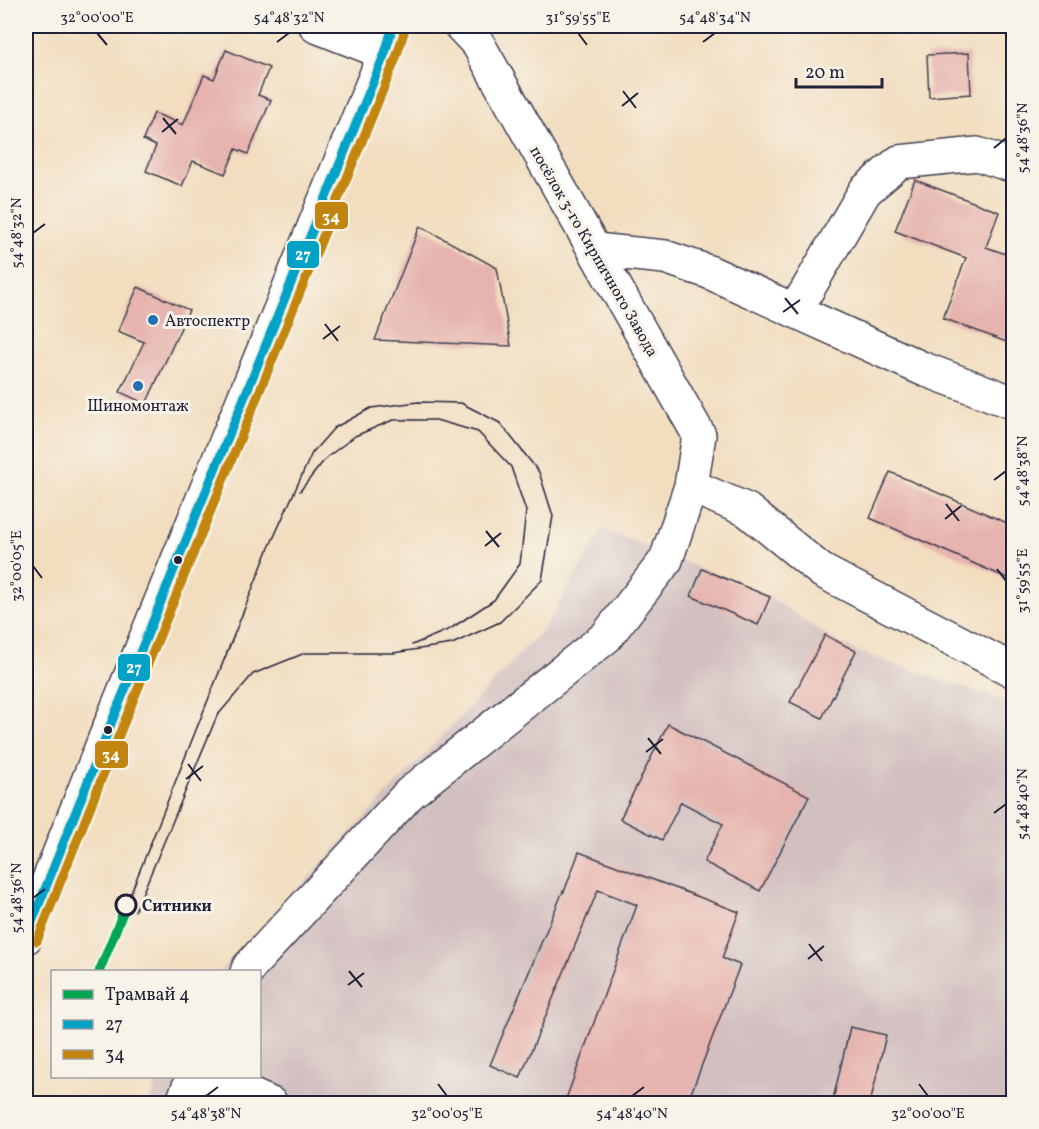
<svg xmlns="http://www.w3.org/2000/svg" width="1039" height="1129" viewBox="0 0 1039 1129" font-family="Vollkorn,serif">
  <rect width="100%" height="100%" fill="#f7f3e8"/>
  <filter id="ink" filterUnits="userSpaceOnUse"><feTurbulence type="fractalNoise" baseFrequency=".0167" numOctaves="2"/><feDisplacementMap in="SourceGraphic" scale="12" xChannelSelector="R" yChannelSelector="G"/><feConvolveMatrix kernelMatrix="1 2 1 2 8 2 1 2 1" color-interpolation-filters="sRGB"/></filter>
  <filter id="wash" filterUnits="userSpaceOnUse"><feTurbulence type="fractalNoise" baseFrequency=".008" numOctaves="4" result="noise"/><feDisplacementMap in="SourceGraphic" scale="24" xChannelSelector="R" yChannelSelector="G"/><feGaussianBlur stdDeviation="1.35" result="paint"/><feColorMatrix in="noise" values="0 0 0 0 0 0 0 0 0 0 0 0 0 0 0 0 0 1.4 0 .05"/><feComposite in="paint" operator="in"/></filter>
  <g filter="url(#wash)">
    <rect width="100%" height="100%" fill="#f2ddbf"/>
    <path fill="#d2bfc0" d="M603,529L770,597L825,635L856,651L1013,704V1103L147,1104L160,1077L260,1076V972L220,971L545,627Z"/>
    <g id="blocks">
      <g fill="#e6b3ae">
        <path d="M226,50L269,68L258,95L271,100L248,154L236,149L225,174L193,161L182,186L146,171L156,146L143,140L154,113L183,125L204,75L214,79Z"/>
        <path d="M969,53L971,94L929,97L927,55Z"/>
        <path d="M915,180L999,212L986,247L1014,257V345L943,318L966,258L895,231Z"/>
        <path d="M420,226L497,268L511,346L375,340Z"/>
        <path d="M138,287L189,310L146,404L120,392L144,342L118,331Z"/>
        <path d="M890,472L1014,526V581L870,518Z"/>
        <path d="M702,569L770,597L758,625L691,596Z"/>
        <path d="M825,635L856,651L822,718L790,702Z"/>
        <path d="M668,724L809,796L760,891L704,862L723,824L681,802L662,840L620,819Z"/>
        <path d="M579,852L739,912L722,958L740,965L687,1104H579L566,1099L637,905L598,890L520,1078L490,1065L563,891L564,892Z"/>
        <path d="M850,1027L886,1035L870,1104H832Z"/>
      </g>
    </g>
  </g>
  <g filter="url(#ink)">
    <use href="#blocks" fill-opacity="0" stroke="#413e4f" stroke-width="1.5"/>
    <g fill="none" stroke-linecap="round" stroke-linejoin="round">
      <g stroke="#413e4f" stroke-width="36">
        <g id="minor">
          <path d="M316,26L385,53"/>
          <path d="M595,250L665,257L709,272L921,368L1014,403"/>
          <path d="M795,311L865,191L899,162L977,154L1014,166"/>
          <path d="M691,486L747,510L822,571L1014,671"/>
          <path d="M247,972L249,967L410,793L606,637L666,560L691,486L699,435L478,44L461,26"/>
          <path d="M207,1076L271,1104"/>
          <path d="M182,1104L193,1076"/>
        </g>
      </g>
      <g stroke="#413e4f" stroke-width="36">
        <path id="major" d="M26,937L108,731L385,53L393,26"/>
      </g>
      <use href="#minor" stroke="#fff" stroke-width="33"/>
      <use href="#major" stroke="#fff" stroke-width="33"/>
      <g stroke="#22223b" stroke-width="1.5">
        <path d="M300,491L326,458L355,436L393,420H436L478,432L511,467L526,511L520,564L494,600L450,629L412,645"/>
        <path d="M126,905L268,550L312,453L334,428L371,408L418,402L461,403L500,423L539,472L553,516L542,580L500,622L452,644L393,653H305L253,674L217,716L135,911"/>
      </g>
      <g stroke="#f7f3e8" stroke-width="14">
        <path id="bus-1" d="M26,937L108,731L385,53L393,26"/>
      </g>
      <g stroke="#f7f3e8" stroke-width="14">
        <path id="bus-2" d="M37,941L119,735L396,58L405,29"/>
      </g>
      <use href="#bus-1" stroke="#02a2c7" stroke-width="9"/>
      <use href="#bus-2" stroke="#c2850f" stroke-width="9"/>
      <g stroke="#f7f3e8" stroke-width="14">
        <path id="tram-1" d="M99,972L126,905"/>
      </g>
      <use href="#tram-1" stroke="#00a651" stroke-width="9"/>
    </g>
  </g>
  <path fill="none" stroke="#22223b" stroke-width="2" d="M97,33L107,45M578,33L587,45M277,42L289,33M703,42L715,33M623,91L636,108M622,106L638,93M163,118L176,134M162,132L178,119M994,148L1006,138M33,233L45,224M785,298L798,314M783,312L800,300M325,324L338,341M323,339L340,326M994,480L1006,471M946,504L959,521M945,519L961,506M486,531L499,547M485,546L501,533M33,566L42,578M997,569L1006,581M648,738L661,754M646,752L663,739M188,764L201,781M186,779L203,766M994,813L1006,804M33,898L45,889M809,944L822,961M808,959L824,946M349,971L362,987M348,985L364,973M438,1084L447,1096M919,1084L928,1096M206,1096L218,1087M632,1096L644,1087"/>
  <g fill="#1f6fb2" stroke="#f7f3e8" stroke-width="2">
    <circle cx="153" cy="320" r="6"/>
    <circle cx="138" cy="386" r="6"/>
  </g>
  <g fill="#22223b" stroke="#f7f3e8" stroke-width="2">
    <circle cx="178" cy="560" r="5"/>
    <circle cx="108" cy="730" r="5"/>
  </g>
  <circle fill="#f7f3e8" stroke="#22223b" stroke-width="3" cx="126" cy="905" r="10"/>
  <g text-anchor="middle" stroke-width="6" stroke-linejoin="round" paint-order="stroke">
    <g font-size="16" fill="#22223b" stroke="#f7f3e8">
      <text transform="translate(595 251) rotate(60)" y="6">посёлок 3-го Кирпичного Завода</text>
    </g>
    <g font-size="16" fill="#22223b" stroke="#f7f3e8" text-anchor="start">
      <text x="165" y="326">Автоспектр</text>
      <text x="138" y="411" text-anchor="middle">Шиномонтаж</text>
    </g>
    <g font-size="16" font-weight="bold" fill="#22223b" stroke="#f7f3e8" text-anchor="start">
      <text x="142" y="911">Ситники</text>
    </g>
  </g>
  <g stroke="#f7f3e8" stroke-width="2">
    <rect x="314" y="201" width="35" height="29" rx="6" fill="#c2850f"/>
    <rect x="286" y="240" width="34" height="29" rx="6" fill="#02a2c7"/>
    <rect x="117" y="653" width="34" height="29" rx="6" fill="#02a2c7"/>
    <rect x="94" y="740" width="35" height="29" rx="6" fill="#c2850f"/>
  </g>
  <g font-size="16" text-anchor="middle" font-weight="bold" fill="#fff">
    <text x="331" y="222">34</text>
    <text x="303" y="260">27</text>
    <text x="134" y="673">27</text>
    <text x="111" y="760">34</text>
  </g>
  <rect width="1039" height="1129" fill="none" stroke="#f7f3e8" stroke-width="66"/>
  <rect x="51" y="970" width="210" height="108" fill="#f7f3e8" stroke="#a29fa3" stroke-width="1.5"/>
  <rect x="63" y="990" width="30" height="9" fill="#00a651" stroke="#a29fa3" stroke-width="1.5"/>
  <text x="105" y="1000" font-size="18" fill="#22223b">Трамвай 4</text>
  <rect x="63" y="1020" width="30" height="9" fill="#02a2c7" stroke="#a29fa3" stroke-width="1.5"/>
  <text x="105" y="1030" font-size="18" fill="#22223b">27</text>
  <rect x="63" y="1050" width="30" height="9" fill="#c2850f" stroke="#a29fa3" stroke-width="1.5"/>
  <text x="105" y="1060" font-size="18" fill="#22223b">34</text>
  <path d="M796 78v9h86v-9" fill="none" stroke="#22223b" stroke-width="3"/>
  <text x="805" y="78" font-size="18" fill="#22223b" stroke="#f7f3e8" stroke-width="4.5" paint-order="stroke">20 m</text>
  <rect x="33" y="33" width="973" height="1063" fill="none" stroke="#22223b" stroke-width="2"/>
  <g font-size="15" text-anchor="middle" fill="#22223b">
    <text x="97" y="22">32°00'00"E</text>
    <text x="289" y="22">54°48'32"N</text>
    <text x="578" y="22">31°59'55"E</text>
    <text x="715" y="22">54°48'34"N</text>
    <text transform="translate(1022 138) rotate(-90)" y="5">54°48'36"N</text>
    <text transform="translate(16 233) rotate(-90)" y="5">54°48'32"N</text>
    <text transform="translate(1022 471) rotate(-90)" y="5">54°48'38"N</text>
    <text transform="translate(16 566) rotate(-90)" y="5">32°00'05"E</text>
    <text transform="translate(1022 581) rotate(-90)" y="5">31°59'55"E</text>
    <text transform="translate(1022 804) rotate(-90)" y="5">54°48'40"N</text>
    <text transform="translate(16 898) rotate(-90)" y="5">54°48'36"N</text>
    <text x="206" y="1118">54°48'38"N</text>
    <text x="447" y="1118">32°00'05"E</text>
    <text x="632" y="1118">54°48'40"N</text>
    <text x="928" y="1118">32°00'00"E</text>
  </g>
</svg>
